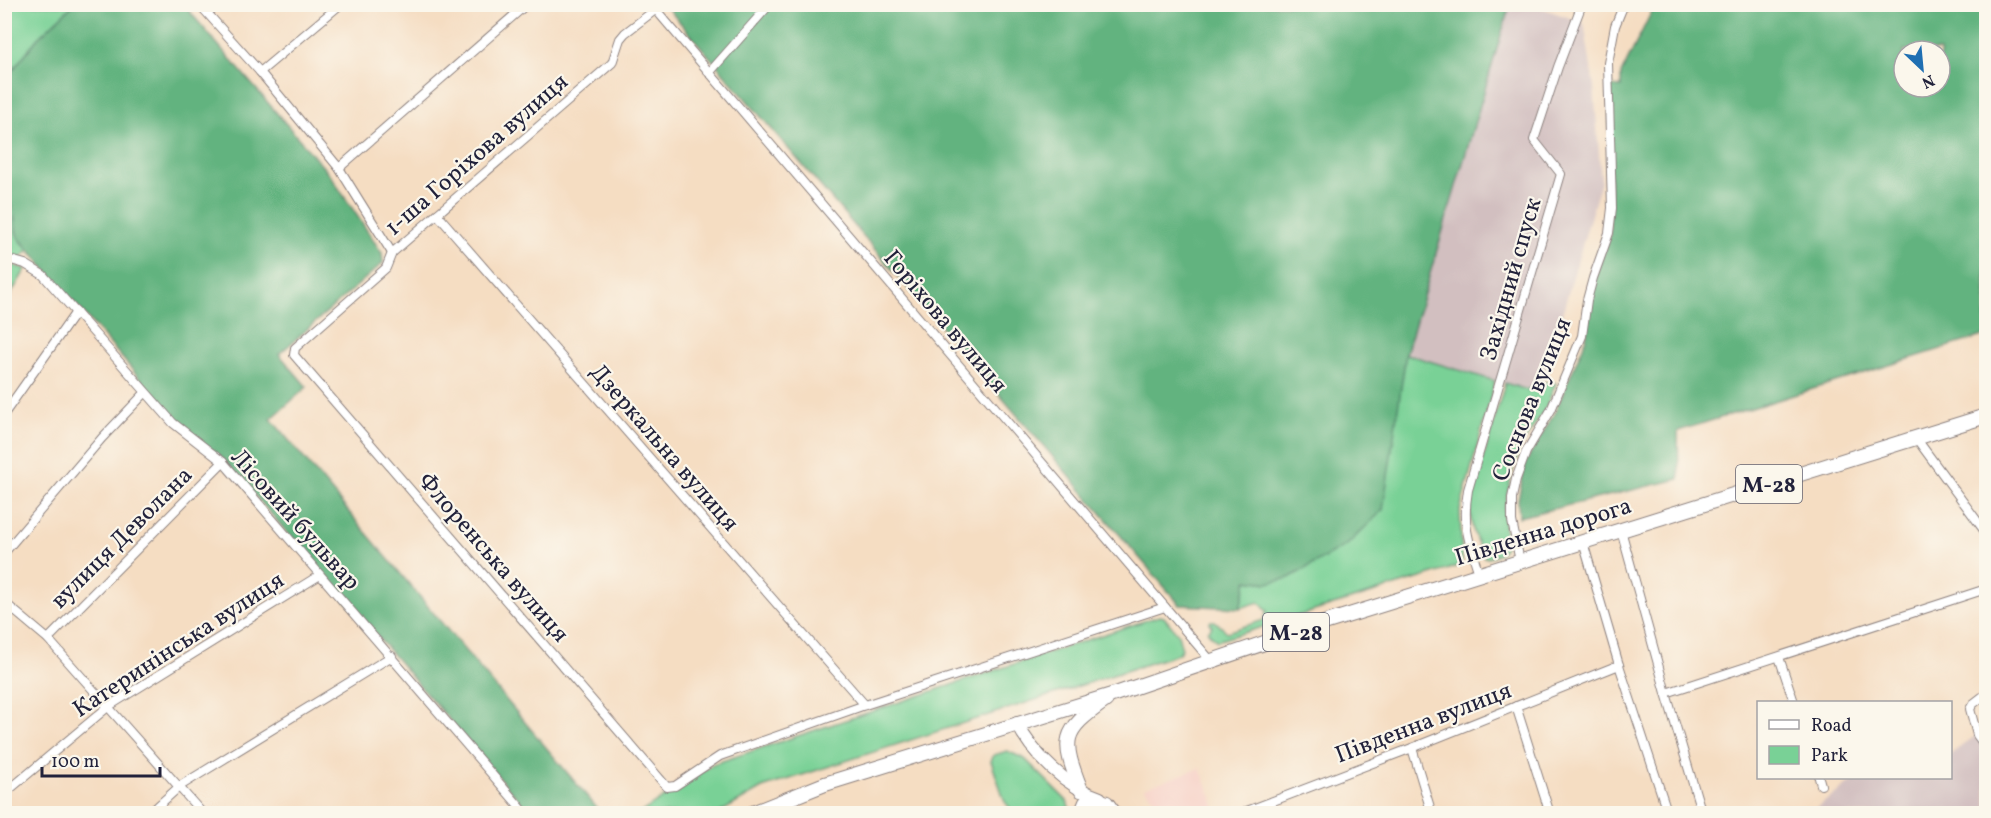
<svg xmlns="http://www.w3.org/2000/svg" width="1991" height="818" viewBox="0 0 1991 818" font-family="Vollkorn,serif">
  <rect width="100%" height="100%" fill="#fbf7ec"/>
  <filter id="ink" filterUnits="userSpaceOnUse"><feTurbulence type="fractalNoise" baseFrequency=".0167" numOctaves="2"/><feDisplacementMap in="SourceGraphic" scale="12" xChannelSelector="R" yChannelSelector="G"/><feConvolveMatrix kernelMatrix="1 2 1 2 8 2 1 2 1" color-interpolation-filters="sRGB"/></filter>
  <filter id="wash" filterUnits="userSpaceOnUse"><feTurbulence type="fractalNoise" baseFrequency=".008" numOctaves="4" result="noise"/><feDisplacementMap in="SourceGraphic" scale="24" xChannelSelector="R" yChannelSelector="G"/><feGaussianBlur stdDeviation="1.35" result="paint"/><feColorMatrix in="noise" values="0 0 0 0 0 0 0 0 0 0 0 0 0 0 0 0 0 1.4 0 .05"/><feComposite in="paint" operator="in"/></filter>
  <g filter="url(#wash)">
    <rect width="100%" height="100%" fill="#f5ddc2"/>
    <path fill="#f7d1c7" d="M1200,768L1218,813H1170L1144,788Z"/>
    <g fill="#d2bfc0">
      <path d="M1510,5H1533L1584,23L1594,87L1601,181L1542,382L1527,390L1406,354Z"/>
      <path d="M1986,728V813L1808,814L1857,778H1950L1951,754Z"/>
    </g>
    <g fill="#79d196" stroke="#4e7a68" stroke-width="1.5">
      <path d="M5,5H73L37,39L5,80Z"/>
      <path d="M4,197C19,213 12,212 15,229C17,238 24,244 29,250L18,260L5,256Z"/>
      <path d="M5,263L26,269L5,304Z"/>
      <path d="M1406,354L1495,381L1460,510L1462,562L1456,567L1217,641L1208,632L1212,626L1209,623L1211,621H1215L1227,632L1264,620L1267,611L1259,602L1240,608L1247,580L1268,583Z"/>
      <path d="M1542,382L1556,383L1545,409L1522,445L1513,469L1504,509L1505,547L1500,553L1489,558L1484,557C1475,539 1470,525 1470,505L1505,383L1527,390Z"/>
      <path d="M1159,616L1164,617L1178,634L1182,649L1178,654L762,788L719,813L639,814L713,764Z"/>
      <path d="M1007,751L1025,759L1067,801L1071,813H1014L1005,802L991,761L994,755Z"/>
    </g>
    <g fill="#62b37f" stroke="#426a5d" stroke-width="1.5" fill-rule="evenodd">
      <path d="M73,5H184L330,175L382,253L383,263L279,354L307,387L271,419L601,813H530L225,461L179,424L18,237C12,219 19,212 5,197V80L37,39Z"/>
      <path d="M665,5H1510L1406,354L1383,510L1347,545L1289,578L1268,583L1247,580L1240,608L1180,605Z"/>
      <path d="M1655,5H1986V335L1678,431L1679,479L1519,517L1518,499L1526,462L1555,412L1586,339L1592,285L1610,235V86L1621,87V74ZM1904,51H1940V87H1904Z"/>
    </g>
  </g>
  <g filter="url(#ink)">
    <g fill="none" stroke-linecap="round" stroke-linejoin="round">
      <g stroke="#8c807e" stroke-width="10">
        <g id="minor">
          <path d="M199,4L260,72L339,168L392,253"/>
          <path d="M651,4L1212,662"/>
          <path d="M655,10L625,33L620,39L612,63L392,253L386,268L295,348L294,355L667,787L675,786L720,756L865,705L1165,607"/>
          <path d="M260,72L341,4"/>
          <path d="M709,73L770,4"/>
          <path d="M339,168L527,4"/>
          <path d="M437,214L865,705"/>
          <path d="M4,258L25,264L43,275L173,423L223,462L526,814"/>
          <path d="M4,414L76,312"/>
          <path d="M1916,438L1986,533"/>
          <path d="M1621,530L1666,693L1702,814"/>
          <path d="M1583,542L1619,665L1668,814"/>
          <path d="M4,553L102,438L145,393"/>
          <path d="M1520,562L1512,521V498L1516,479L1526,452L1551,410L1582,336L1587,300L1593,278L1609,233L1612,208L1608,63L1615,26L1624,4"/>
          <path d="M1479,574C1469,542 1462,525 1468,490L1561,174L1534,140L1558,67L1582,4"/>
          <path d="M4,602L48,639L203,814"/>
          <path d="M48,639L223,462"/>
          <path d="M1779,657L1794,702"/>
          <path d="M1666,693L1986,589"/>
          <path d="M1986,694L1973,704L1970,709L1977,735L1986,747"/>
          <path d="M1516,706L1550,814"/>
          <path d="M1412,748L1432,814"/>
          <path d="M1819,778L1821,785"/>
          <path d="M4,794L109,706L320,575"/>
          <path d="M149,814L180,786L392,656"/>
          <path d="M1239,814L1412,748L1619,665"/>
        </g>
      </g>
      <g stroke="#8c807e" stroke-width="14">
        <g id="primary">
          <path d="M1017,723C1032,754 1067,787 1100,798"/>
          <path d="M1080,814L1085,802L1096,798L1107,802L1116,814"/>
        </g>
      </g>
      <g stroke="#8c807e" stroke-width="16">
        <g id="trunk">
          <path d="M1081,790C1061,739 1061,732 1106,700"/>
          <path d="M750,814L825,784L1115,694L1311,627L1986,416"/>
        </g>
      </g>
      <use href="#minor" stroke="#fff" stroke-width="8"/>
      <use href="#primary" stroke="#fff" stroke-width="12"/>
      <use href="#trunk" stroke="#fff" stroke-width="14"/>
    </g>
  </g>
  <g text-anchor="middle" stroke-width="4.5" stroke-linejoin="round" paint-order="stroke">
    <g fill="#fbf7ec" stroke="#636270" stroke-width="1.5">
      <rect x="1736" y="465" width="66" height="38" rx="4.5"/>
      <rect x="1263" y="613" width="66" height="38" rx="4.5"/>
    </g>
    <g font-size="22" font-weight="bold" fill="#22223b">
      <text x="1769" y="492">М-28</text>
      <text x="1296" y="640">М-28</text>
    </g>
    <g font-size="24" fill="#22223b" stroke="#fbf7ec">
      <text transform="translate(476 154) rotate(-41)" y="8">1-ша Горіхова вулиця</text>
      <text transform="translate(1510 279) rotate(-74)" y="8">Західний спуск</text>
      <text transform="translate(946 321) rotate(50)" y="8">Горіхова вулиця</text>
      <text transform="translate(1531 399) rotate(-68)" y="8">Соснова вулиця</text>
      <text transform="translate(665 447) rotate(49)" y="8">Дзеркальна вулиця</text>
      <text transform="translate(296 519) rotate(48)" y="8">Лісовий бульвар</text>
      <text transform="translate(1543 531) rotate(-17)" y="8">Південна дорога</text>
      <text transform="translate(121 537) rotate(-45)" y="8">вулиця Деволана</text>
      <text transform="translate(494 557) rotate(49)" y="8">Флоренська вулиця</text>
      <text transform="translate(178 644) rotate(-33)" y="8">Катеринінська вулиця</text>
      <text transform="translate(1423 722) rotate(-21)" y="8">Південна вулиця</text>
    </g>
  </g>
  <rect width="1991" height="818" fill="none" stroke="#fbf7ec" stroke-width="24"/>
  <rect x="1757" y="701" width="195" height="78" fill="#fbf7ec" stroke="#a4a2a5" stroke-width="1.5"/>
  <rect x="1769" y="720" width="30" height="9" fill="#ffffff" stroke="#a4a2a5" stroke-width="1.5"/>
  <text x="1811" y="731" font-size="18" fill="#22223b">Road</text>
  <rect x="1769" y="746" width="30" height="18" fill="#79d196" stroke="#a4a2a5" stroke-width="1.5"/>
  <text x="1811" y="761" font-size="18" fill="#22223b">Park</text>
  <g transform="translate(1922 69) rotate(154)"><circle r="28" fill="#fbf7ec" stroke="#a4a2a5" stroke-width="1.5"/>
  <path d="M0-4.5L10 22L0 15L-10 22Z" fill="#1f6fb2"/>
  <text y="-9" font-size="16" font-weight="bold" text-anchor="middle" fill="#22223b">N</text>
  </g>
  <path d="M42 767v9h118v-9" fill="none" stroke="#22223b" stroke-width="3"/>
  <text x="51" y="767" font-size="18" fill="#22223b" stroke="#fbf7ec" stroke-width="4.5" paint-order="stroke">100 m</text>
</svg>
